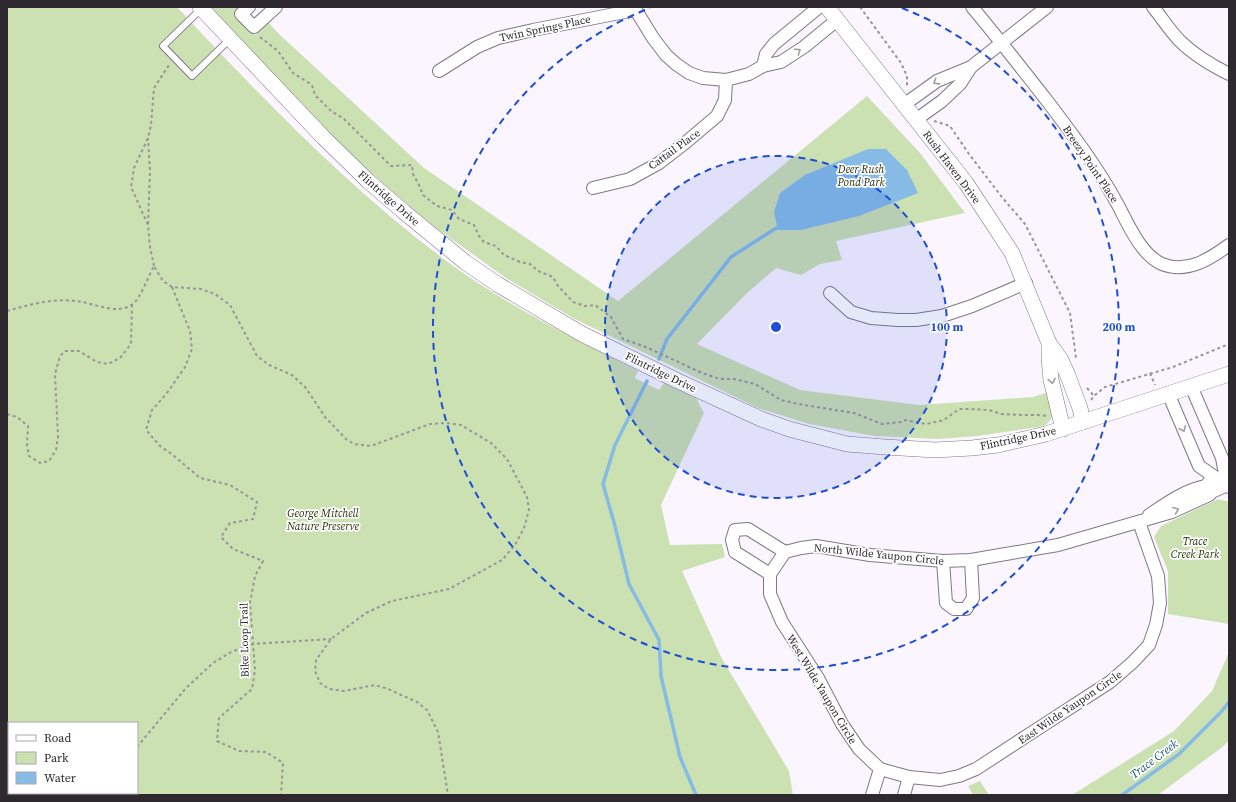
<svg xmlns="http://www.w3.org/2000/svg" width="1236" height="802" viewBox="0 0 1236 802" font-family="'Source Serif 4',serif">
  <rect width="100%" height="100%" fill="#fbf5ff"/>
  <g fill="#cce1b1" fill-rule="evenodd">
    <path d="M7,7H177C262,98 349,189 449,263C508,306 573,338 638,371L635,378L659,390L664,383L696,398L704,413L661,505L670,545L722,544L725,557L682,571L721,657L789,771L793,795H7ZM9,723H137V793H9Z"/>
    <path d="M209,7H242L234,15L255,35L268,22L279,34L424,168L618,301L867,96L920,153L965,213L836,241L842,260L820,264L801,275L776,268L747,293L697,344L800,390L919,405L1033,397L1049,392C1053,408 1059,414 1044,426L978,436L938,439L875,436L809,424L758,408L573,318L506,278L439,230L389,189L333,138Z"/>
    <path d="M1218,499L1229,502V624L1168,614V571L1154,537L1161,526Z"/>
    <path d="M1229,652V741L1221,748L1158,795H1072L1174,731L1212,691Z"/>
    <path d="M980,781L989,795H973L968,786Z"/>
  </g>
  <path fill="#85bbe5" d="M868,149H886L907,170L918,193L859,216L801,230H778L774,212L780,193L805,175Z"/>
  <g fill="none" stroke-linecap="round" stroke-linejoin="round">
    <g stroke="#85bbe5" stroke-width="3.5">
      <path d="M659,359L667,339L731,257L781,225"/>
      <path d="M647,381L615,445L603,484L615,526L629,584L659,640L661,676L680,757L696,795"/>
      <path d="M1122,795L1179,754L1221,712L1229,702"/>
    </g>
    <g stroke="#807785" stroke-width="8">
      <path id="service" d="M202,8L163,46L192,76L230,39"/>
    </g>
    <g stroke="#807785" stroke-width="14">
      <g id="minor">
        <path d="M249,7L241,14L254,27L276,7"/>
        <path d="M634,7L653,38L666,55L676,64L689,73L703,78L726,80L749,74L763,66L781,62L804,47L837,20"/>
        <path d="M972,7C998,38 1023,70 1048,102C1073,135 1098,168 1118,205C1128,224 1141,255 1162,264C1187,274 1210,259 1229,245"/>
        <path d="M1153,7C1162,18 1170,31 1180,41C1194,55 1211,65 1229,74"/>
        <path d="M763,66L766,54L774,44L819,7"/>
        <path d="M439,71L477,47L498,38L533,30L635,10"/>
        <path d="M905,104L937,81L971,67L1047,7"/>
        <path d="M917,119L942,101L960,84L971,67"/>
        <path d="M593,188L630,179L659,163L685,143L717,116L725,100L726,80"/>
        <path d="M830,293L851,312L871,318L898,320H916L942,316L972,306L1026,283"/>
        <path d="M1191,386L1222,458L1227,485"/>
        <path d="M1168,393L1199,466L1229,487"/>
        <path d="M1149,515C1167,503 1185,490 1206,486L1213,476"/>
        <path d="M943,561L946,603L954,609H966L973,598L971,560"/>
        <path d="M770,574V594L782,622L818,678L842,724L859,749L880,769L909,777L940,780L959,776L976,769L1042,726L1110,682L1133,662L1149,645L1156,625L1160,603L1158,576L1139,522"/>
        <path d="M770,574L785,552L801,548L816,546L870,555L943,561L971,560L1058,545L1172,512L1209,495L1212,492L1227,485"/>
        <path d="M770,574L735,552L732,540L735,530L748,529L785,552"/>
        <path d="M872,795L880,769"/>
        <path d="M904,795L909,777"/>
      </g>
    </g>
    <g stroke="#807785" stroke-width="16">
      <g id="tertiary">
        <path d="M200,7L323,137L368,181L404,212L465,262L497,284L582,334L678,381L761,419L789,429L847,444L885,447L935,450L972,448L998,445L1046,434L1229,374"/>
        <path d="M827,7L966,183L1012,253L1049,343L1061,360L1068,376L1080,408L1083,422"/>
        <path d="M1049,343V358L1051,380L1063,429"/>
      </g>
    </g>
    <g stroke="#99949c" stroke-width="2" stroke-dasharray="3 3" stroke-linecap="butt">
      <path d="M860,7L901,63L907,76V87"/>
      <path d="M260,37L278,51L293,73L312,85L315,95L331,111L343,118L391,166L412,165L413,174L419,185L423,195L437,206L452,210L459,219L474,225L479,236L484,242L496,246L504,255L520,262L530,264L538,271L553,277L558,286L573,302L585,306L595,305L611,317L623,339L646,347L702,373L720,379H734L755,384L781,400L798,404L854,413L882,424L901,422L905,420L926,424L944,420L959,409H969L989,410L1001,414L1023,415H1038L1047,416"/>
      <path d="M934,121L950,126L969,154L1001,196L1025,224L1070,313L1076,358"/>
      <path d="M148,224L150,171L148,138"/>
      <path d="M154,266L150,247L148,225L131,187L134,168L148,138L151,125L154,88L169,65"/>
      <path d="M172,287L190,331L192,349L185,367L167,393L152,410L146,430L160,446L173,455L200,478L230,485L257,502L253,519L230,523L221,537L233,549L263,561L255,576L250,603L255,670L252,689L219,718L217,741L239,751L266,752L283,763L281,795"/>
      <path d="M7,311C31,304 57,297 82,302C98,305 118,315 133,304C141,297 148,277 154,266L163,281L172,287L201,289L215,294L230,305L257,356L269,365L292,375L306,388L325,417L346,439L354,444L371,446L430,424L446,423L461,425L491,443L507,459L527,497L529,510L524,528L515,545L502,560L449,589L392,601L366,613L331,639L316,660L315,671L320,683L329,689L344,691L375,685L388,689L417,702L427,710L438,732L448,795"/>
      <path d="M1150,373L1155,385"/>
      <path d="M1087,388L1094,396"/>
      <path d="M1091,400L1095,395L1105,387L1173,367L1229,344"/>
      <path d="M7,414L17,417L28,426L27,445L29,456L40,463L49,461L56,450L58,437L55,374L60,356L65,351H79L97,362L108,364L120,358L131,344L132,304"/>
      <path d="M137,747L186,688L213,663L231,652L253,644L331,639"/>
      <path d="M87,795L90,793"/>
    </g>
    <use href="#service" stroke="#fff" stroke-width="6"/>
    <use href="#minor" stroke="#fff" stroke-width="12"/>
    <use href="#tertiary" stroke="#fff" stroke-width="15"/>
  </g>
  <defs><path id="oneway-chevron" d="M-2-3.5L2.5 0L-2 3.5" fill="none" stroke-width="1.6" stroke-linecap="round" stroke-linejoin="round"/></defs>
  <g stroke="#a09fa1">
    <use href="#oneway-chevron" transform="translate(798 51) rotate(-34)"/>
    <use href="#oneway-chevron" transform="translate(936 82) rotate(148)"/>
    <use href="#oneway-chevron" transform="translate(1052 381) rotate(80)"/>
    <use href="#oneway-chevron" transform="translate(1183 429) rotate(67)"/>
    <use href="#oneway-chevron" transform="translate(1176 510) rotate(-23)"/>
  </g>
  <circle cx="776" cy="327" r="171" fill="#1d4ed8" fill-opacity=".12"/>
  <g fill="none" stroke="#1d4ed8" stroke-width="2" stroke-dasharray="7 5">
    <circle cx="776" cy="327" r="171"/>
    <path d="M902 8A343 343 0 1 1 650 8"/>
  </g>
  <g text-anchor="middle" stroke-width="3.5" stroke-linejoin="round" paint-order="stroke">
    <g font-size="11" fill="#2d292f" stroke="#fff">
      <text transform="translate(545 28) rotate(-12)" y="4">Twin Springs Place</text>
      <text transform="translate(674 149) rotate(-36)" y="4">Cattail Place</text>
      <text transform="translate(1091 164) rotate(56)" y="4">Breezy Point Place</text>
      <text transform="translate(952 167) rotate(53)" y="4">Rush Haven Drive</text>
      <text transform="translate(389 198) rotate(41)" y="4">Flintridge Drive</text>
      <text transform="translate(661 372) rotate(26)" y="4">Flintridge Drive</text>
      <text transform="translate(1018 438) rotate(-12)" y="4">Flintridge Drive</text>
      <text transform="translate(879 554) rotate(6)" y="4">North Wilde Yaupon Circle</text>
      <text transform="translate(244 640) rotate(-91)" y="4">Bike Loop Trail</text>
      <text transform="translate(822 689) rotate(59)" y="4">West Wilde Yaupon Circle</text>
      <text transform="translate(1070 707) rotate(-34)" y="4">East Wilde Yaupon Circle</text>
    </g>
    <g font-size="11" font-style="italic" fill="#253409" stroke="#fff">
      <text x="861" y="173">Deer Rush<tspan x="861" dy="13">Pond Park</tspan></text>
      <text x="323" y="517">George Mitchell<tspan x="323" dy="13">Nature Preserve</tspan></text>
      <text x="1195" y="545">Trace<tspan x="1195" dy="13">Creek Park</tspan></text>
    </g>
    <g font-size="12" font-style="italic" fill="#19567f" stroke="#fff">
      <text transform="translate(1154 759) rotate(-37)" y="4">Trace Creek</text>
    </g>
  </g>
  <circle cx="776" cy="327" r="6" fill="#1d4ed8" stroke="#fff" stroke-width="2"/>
  <g font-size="12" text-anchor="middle" font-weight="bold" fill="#1d4ed8" stroke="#fff" stroke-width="3.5" stroke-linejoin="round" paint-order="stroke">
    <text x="947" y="331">100 m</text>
    <text x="1119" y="331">200 m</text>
  </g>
  <rect width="1236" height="802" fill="none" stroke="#2d292f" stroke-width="16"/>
  <rect x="8" y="722" width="130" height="72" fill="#ffffff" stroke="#aba9ac"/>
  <rect x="16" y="735" width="20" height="6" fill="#ffffff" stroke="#aba9ac"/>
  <text x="44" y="742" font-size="12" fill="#2d292f">Road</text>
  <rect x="16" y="752" width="20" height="12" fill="#cce1b1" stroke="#aba9ac"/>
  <text x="44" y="762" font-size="12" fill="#2d292f">Park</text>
  <rect x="16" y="772" width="20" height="12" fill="#85bbe5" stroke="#aba9ac"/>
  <text x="44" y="782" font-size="12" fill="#2d292f">Water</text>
</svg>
